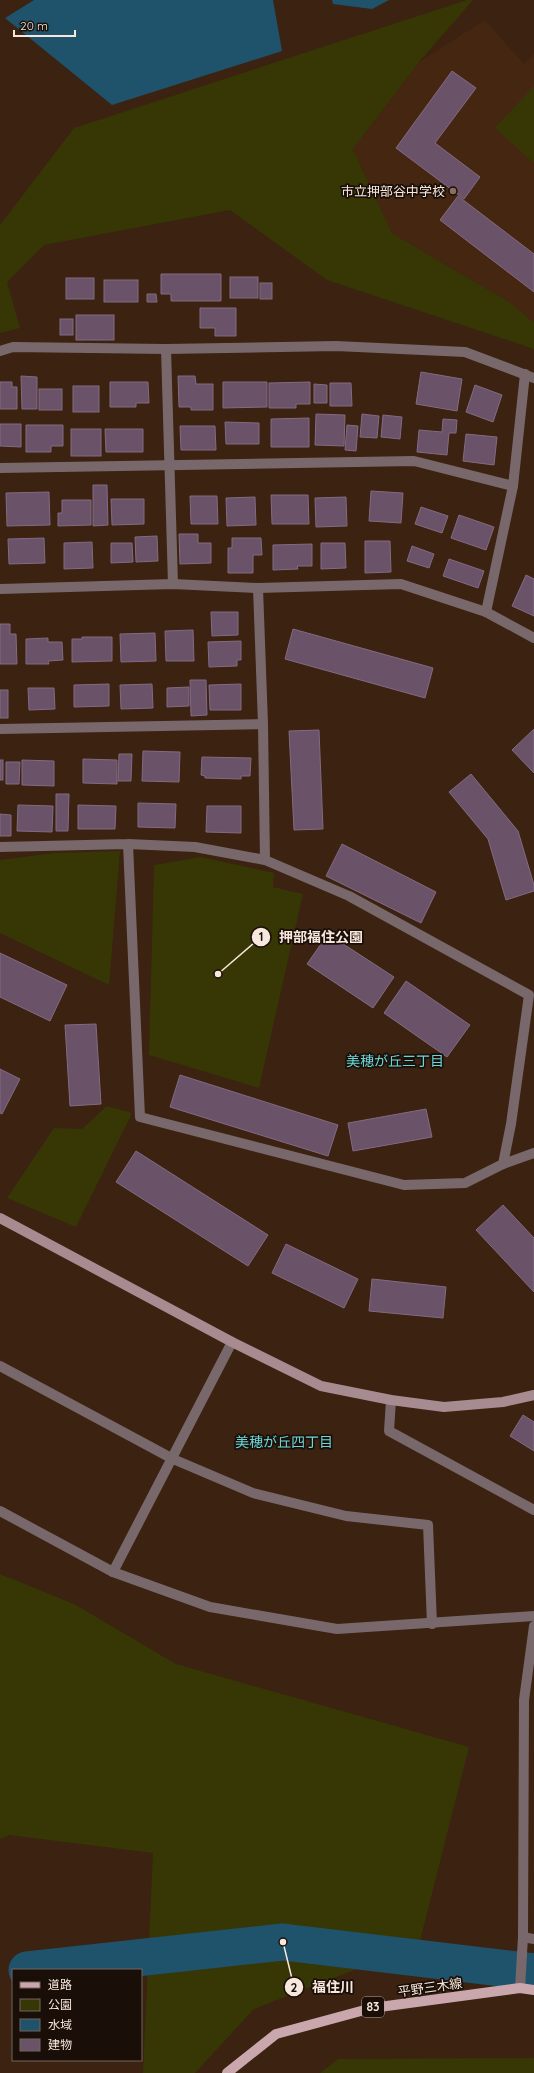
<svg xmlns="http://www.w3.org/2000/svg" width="534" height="2073" viewBox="0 0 534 2073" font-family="Quicksand,'Noto Sans JP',sans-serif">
  <rect width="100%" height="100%" fill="#3b2211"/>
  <path fill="#452711" d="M485,20L524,64L534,54V322L509,302L392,233L353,149L419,62Z"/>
  <g fill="#363705">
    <path d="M467,0H473L419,62L353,149L392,233L509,302L534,322V350L531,348L327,280L230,210L44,245L7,282L20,328L0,333V225L74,128Z"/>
    <path d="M534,86V163L495,128Z"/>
    <path d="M120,851L109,985L0,933V860L54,853Z"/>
    <path d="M201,857L274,873L273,887L303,894L259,1088L149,1055L154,865Z"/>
    <path d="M107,1106L132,1113L76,1227L7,1198L54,1128L82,1129Z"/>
    <path d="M0,1574L74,1604L176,1664L469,1747L419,1945L254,2009L195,2073H143L153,1853L9,1835L0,1839Z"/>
    <path d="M534,2058V2073H320L338,2059Z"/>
  </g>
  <g fill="#1f536c">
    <path d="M34,0H273L282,51L112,105L5,18Z"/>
    <path d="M332,0H389L372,9L333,4Z"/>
  </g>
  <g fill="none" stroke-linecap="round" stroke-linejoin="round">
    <path stroke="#1f536c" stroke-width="37" d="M27,1970L283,1942L534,1972"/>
  </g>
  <g fill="#6a5269" stroke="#836a82">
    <path d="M452,71L476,88L435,143L480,177L464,199L396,148Z"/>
    <path d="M458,196L534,254V292L440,220Z"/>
    <path d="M161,274H221V301H171V294H161Z"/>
    <rect x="230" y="277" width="28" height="21"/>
    <rect x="66" y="278" width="28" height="21"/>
    <rect x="104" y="280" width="34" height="22"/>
    <rect x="260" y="283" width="12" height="16"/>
    <path d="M147,294H156L157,302H147Z"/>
    <path d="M200,308H236V336H215V328H200Z"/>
    <rect x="76" y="315" width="38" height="25"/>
    <rect x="60" y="319" width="13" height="16"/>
    <path d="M421,372L462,379L457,411L416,404Z"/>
    <path d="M21,376L37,377V409H22Z"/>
    <path d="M178,376H195L196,384H213V410H191V407H179Z"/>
    <path d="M0,382H12V387H17V409H0Z"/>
    <path d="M110,382H148L149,403H136V407H110Z"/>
    <path d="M223,382H267V407L223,408Z"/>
    <path d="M310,382V404H296V408H269V383Z"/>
    <path d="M330,383H351L352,406H330Z"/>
    <path d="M314,384L327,385V403H314Z"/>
    <path d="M475,385L502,395L493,422L466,412Z"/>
    <rect x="73" y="386" width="26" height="26"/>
    <rect x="39" y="389" width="23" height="21"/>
    <path d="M316,414L345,415L344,446L315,445Z"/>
    <path d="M362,414L379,416L377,438L360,437Z"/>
    <path d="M383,415L402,417L400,439L381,437Z"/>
    <path d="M309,418V447H271V419Z"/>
    <path d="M443,419L457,420L456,433H449L447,455L417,452L419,430L442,432Z"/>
    <path d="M225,422L259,423V444H226Z"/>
    <path d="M0,424H21V447L0,446Z"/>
    <path d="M26,425H63V446H51V452H26Z"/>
    <path d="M347,425L358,426L356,451L345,450Z"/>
    <path d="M180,426H215L216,450H181Z"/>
    <rect x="71" y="429" width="30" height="27"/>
    <path d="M105,429H143V452H106Z"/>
    <path d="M466,434L497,437L494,465L463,461Z"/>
    <path d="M93,485H107L108,525L93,526Z"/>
    <path d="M371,491L403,493L401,523L369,521Z"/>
    <path d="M49,492L50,525L7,526L6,493Z"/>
    <path d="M271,495H308L309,524H272Z"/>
    <path d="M190,496H217L218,524H191Z"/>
    <path d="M255,497L256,525L227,526L226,498Z"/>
    <path d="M346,497L347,526L316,527L315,498Z"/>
    <path d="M111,499H144V524L112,525Z"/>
    <path d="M62,500H91V525L58,526V513H62Z"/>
    <path d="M421,507L448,516L442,533L415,524Z"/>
    <path d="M459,515L494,527L486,550L451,538Z"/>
    <path d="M179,534H198V543H211V563L180,564Z"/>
    <path d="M157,536L158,561L136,562L135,537Z"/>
    <path d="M44,538L45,563L9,564L8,539Z"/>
    <path d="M232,538H261L262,555H253V573H228V548H232Z"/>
    <path d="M365,541H390L391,572L365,573Z"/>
    <path d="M92,542L93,568L64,569V543Z"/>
    <path d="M111,543H132L133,562L111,563Z"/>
    <path d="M321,543H345L346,568L321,569Z"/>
    <path d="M312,544V566H297L298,569L273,570V545Z"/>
    <path d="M412,546L434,554L429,568L407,561Z"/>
    <path d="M449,559L484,571L478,588L443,576Z"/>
    <path d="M526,575L534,579V616L512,606Z"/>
    <path d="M211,612H238V635L212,636Z"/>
    <path d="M0,624H10V634H16L17,664H0Z"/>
    <path d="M293,629L433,668L425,698L285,659Z"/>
    <path d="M193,630L194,661H166L165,631Z"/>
    <path d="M155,633L156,661L121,662L120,634Z"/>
    <path d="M82,637H112V661L72,662V639H82Z"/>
    <path d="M48,638V642H62L63,660L48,661L49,664H26V639Z"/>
    <path d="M241,641V660H237V666L209,667L208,642Z"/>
    <path d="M190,680H206L207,715L191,716Z"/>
    <path d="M109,684V706L74,707V685Z"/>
    <path d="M152,684L153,708L121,709L120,685Z"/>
    <path d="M241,684V710H210L209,685Z"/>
    <path d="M189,687V706L167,707V688Z"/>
    <path d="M28,688H54L55,709L29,710Z"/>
    <rect x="0" y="690" width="8" height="28"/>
    <path d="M534,729V773L512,750Z"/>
    <path d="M319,730L323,829L294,830L289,731Z"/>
    <path d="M143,751L180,752L179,782L142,781Z"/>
    <path d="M119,754H132L131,781H118Z"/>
    <path d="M202,757L251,758L250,776H241V779L205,778V776L201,775Z"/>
    <path d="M83,759L117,760V784L83,783Z"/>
    <rect x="0" y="760" width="3" height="20"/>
    <path d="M22,760L54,761V786L22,785Z"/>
    <path d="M6,762H20L19,784H6Z"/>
    <path d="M471,774L518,831L534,885V891L506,900L488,839L449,792Z"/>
    <path d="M56,794H69L68,831H56Z"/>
    <path d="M138,803L176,804L175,828L138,827Z"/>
    <path d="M18,805L53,806L52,832L17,831Z"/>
    <path d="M78,805L116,806L115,829H78Z"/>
    <path d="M207,806H241V833L206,832Z"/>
    <path d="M0,814L11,815V836H0Z"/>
    <path d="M342,844L436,892L421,923L326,876Z"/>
    <path d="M328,934L394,977L373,1008L307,964Z"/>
    <path d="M0,953L67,985L50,1021L0,997Z"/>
    <path d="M406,981L470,1025L447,1057L384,1013Z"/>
    <path d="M96,1024L101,1104L70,1106L65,1025Z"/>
    <path d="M0,1069L20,1079L2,1114L0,1113Z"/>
    <path d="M180,1075L338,1125L328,1156L170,1107Z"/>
    <path d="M426,1109L432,1137L353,1151L348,1123Z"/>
    <path d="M136,1151L268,1235L248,1266L116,1182Z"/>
    <path d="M503,1205L534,1238V1292L476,1230Z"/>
    <path d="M286,1244L358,1279L344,1308L272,1273Z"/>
    <path d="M372,1279L446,1287L443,1318L369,1311Z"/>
    <path d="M523,1415L534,1422V1451L510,1436Z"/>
  </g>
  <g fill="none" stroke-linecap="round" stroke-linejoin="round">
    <g stroke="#79686b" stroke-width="10">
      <path d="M166,349L173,584"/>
      <path d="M0,351L13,347L166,349L336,346L465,352L534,378"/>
      <path d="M0,468L414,461L513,486"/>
      <path d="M258,588L263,724L265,860"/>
      <path d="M0,589L173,584L258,588L401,584L486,612L534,638"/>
      <path d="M486,612L513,486L525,374"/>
      <path d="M0,729L263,724"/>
      <path d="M0,847L128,844L195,847L265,860L349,896L529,995L511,1124L503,1164L465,1183L404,1185L140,1117L128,844"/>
      <path d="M503,1164L534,1153"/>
      <path d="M0,1366L173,1459L253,1493L346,1516L428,1525L432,1624"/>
      <path d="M391,1400L389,1431L534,1510"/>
      <path d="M0,1511L113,1572L210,1607L337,1629L534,1616"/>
      <path d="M113,1572L232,1342"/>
      <path d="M523,1937L534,1939"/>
      <path d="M520,1988L523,1937L524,1700L534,1626"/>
    </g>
    <path stroke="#a68c90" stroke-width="10" d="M0,1218L232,1342L321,1386L391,1400L444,1407L503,1402L534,1395"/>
    <path stroke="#c9a7ad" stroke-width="10" d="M227,2073L276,2034L372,2008L520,1988L534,1990"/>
  </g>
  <circle fill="#8d6e63" stroke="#1a0f08" stroke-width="1.5" cx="453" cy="191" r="4"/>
  <g text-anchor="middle" stroke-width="3.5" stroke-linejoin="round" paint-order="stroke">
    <rect fill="#1a0f08" stroke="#b5a69c" stroke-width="1" x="362" y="1997" width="22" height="20" rx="3"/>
    <g font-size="12" font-weight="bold" fill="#f8e7dc">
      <text x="373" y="2011">83</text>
    </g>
    <g font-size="13" fill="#f8e7dc" stroke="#1a0f08" text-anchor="end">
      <text x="445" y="196">市立押部谷中学校</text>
    </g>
    <g font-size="13" fill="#f8e7dc" stroke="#1a0f08">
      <text transform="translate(430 1987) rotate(-8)" y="5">平野三木線</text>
    </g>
    <g font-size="14" fill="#6ad7d9" stroke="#1a0f08">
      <text x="395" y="1066">美穂が丘三丁目</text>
      <text x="284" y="1447">美穂が丘四丁目</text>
    </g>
  </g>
  <path fill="none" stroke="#f8e7dc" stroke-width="1.5" d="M218 974L261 937M283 1942L294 1987"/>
  <g fill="#f8e7dc" stroke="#1a0f08" stroke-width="1.5">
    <circle cx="218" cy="974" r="4"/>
    <circle cx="283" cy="1942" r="4"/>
    <circle cx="261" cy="937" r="10"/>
    <circle cx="294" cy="1987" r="10"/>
  </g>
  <g font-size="12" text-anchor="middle" font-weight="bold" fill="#111">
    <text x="261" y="941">1</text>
    <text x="294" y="1992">2</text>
  </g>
  <g font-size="14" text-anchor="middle" font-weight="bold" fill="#f8e7dc" stroke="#1a0f08" stroke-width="3.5" stroke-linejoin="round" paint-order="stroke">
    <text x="321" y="942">押部福住公園</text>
    <text x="333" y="1992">福住川</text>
  </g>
  <rect x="12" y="1969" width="130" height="92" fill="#1a0f08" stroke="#73655d"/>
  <rect x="20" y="1982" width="20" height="6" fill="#c9a7ad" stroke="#73655d"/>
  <text x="48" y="1989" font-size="12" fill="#f8e7dc">道路</text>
  <rect x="20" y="1999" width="20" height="12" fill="#363705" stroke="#73655d"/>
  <text x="48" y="2009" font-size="12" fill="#f8e7dc">公園</text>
  <rect x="20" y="2019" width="20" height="12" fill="#1f536c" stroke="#73655d"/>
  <text x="48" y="2029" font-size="12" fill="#f8e7dc">水域</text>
  <rect x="20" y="2039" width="20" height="12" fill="#6a5269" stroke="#73655d"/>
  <text x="48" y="2049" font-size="12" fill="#f8e7dc">建物</text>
  <path d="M14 30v6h61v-6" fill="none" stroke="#f8e7dc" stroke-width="2"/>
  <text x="20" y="30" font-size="12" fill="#f8e7dc" stroke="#1a0f08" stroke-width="3" paint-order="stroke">20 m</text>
</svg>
